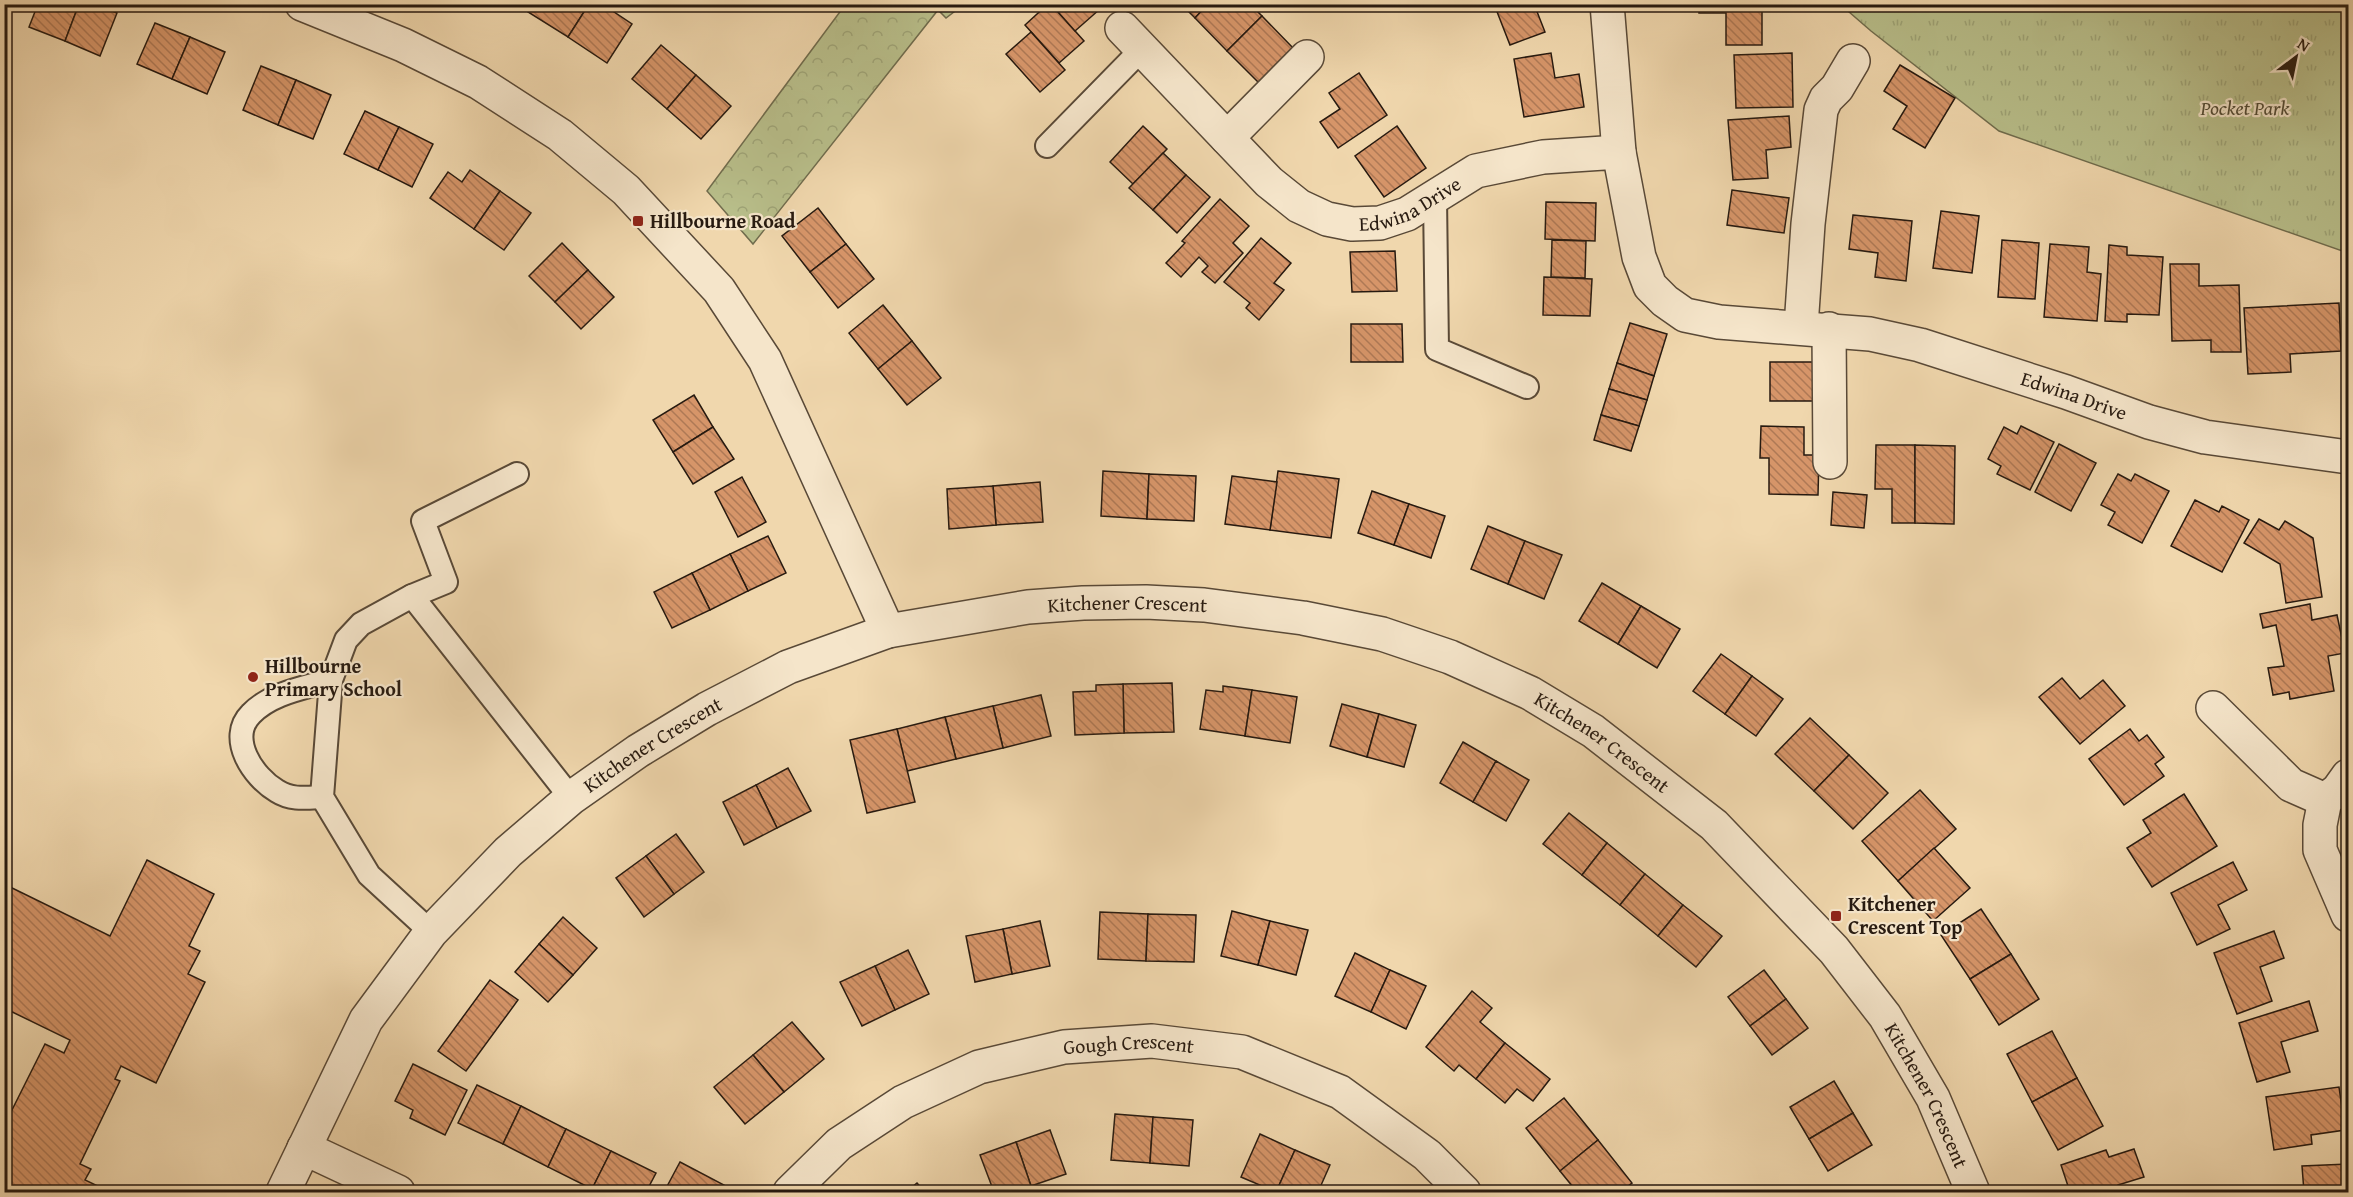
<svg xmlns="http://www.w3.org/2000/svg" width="2353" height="1197" viewBox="0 0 2353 1197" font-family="'Gentium Book Plus',serif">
  <defs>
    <pattern id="forest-crowns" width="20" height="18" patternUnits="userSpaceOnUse" patternTransform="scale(1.5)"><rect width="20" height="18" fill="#b8be8a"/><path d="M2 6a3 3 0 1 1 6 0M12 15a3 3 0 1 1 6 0" fill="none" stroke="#9ea376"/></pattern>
    <pattern id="park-tufts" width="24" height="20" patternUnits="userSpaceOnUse" patternTransform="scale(1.5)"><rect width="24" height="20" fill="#b8be8a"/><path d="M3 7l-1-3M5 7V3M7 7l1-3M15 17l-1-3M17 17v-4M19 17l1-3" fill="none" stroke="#9ea376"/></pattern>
    <pattern id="building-back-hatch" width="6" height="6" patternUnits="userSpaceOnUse" patternTransform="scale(1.5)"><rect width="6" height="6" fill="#d69569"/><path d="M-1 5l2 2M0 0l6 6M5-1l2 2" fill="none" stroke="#ae7955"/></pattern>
  </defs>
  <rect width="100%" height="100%" fill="#f0d7ad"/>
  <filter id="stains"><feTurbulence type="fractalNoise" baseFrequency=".00333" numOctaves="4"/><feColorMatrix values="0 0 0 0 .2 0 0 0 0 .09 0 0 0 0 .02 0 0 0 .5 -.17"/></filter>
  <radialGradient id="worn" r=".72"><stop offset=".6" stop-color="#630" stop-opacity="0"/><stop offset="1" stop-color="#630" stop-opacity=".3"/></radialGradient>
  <path fill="url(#forest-crowns)" stroke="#706c4d" stroke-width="1.5" d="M845,5H963L946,18L938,10L753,244L707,191Z"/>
  <path fill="url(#park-tufts)" stroke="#706c4d" stroke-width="1.5" d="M1841,5H2348V253L1999,131L1871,31Z"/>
  <g fill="url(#building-back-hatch)" stroke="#271a10" stroke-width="1.5">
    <path d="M38,4H79L65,41L29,27Z"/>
    <path d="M79,4H95L117,13L100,56L65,41Z"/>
    <path d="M532,4H589L568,37L528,12Z"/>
    <path d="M589,4H602L632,24L607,63L568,37Z"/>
    <path d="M1048,4H1051L1084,41L1059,63L1025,25Z"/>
    <path d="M1051,4H1096L1100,9L1075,31Z"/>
    <path d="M1181,4H1208L1195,18Z"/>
    <path d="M1208,4H1250L1262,16L1227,51L1195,18Z"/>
    <path d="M1494,4H1534L1545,32L1510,45Z"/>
    <path d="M1699,4H1762V45H1726V13H1699Z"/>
    <path d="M1262,16L1294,49L1259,83L1227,51Z"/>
    <path d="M155,23L190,37L172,79L137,64Z"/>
    <path d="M1031,32L1065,70L1040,92L1006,54Z"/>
    <path d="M190,37L225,52L207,94L172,79Z"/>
    <path d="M661,45L696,75L667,109L632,79Z"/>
    <path d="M1551,53L1555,78L1579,74L1584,107L1524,117L1514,59Z"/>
    <path d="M1792,53L1793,107L1736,108L1734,55Z"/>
    <path d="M1900,65L1955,98L1925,148L1893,129L1907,106L1884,91Z"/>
    <path d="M261,66L296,80L278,125L243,110Z"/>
    <path d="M1359,73L1387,115L1338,148L1320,122L1340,109L1329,93Z"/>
    <path d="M696,75L731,106L701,139L667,109Z"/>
    <path d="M296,80L331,95L313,139L278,125Z"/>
    <path d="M365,111L399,127L378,170L344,154Z"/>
    <path d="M1789,116L1791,147L1766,150L1768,178L1733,180L1728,120Z"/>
    <path d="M1143,126L1167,149L1133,184L1110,162Z"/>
    <path d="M1397,126L1426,168L1384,197L1355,156Z"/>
    <path d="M399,127L433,144L412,187L378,170Z"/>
    <path d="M1163,153L1186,175L1153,210L1129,188Z"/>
    <path d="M470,170L500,191L474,229L430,198L448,172L462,182Z"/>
    <path d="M1186,175L1210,197L1177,233L1153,210Z"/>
    <path d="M1732,190L1789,198L1784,233L1727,225Z"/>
    <path d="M500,191L531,213L504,250L474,229Z"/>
    <path d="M1220,199L1249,226L1233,243L1243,253L1215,283L1202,272L1208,266L1199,257L1181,277L1166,263L1185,243L1182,241Z"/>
    <path d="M1546,202L1596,203L1595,241L1545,239Z"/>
    <path d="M818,208L846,244L810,272L782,236Z"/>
    <path d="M1941,211L1979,216L1972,273L1933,268Z"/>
    <path d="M1853,215L1912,221L1906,281L1875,277L1878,253L1849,249Z"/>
    <path d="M1261,238L1291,263L1274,283L1284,290L1259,320L1246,308L1250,303L1224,282Z"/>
    <path d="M1552,240L1586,241L1585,278L1551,277Z"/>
    <path d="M2002,240L2039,243L2035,299L1998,297Z"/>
    <path d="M562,243L588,270L555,302L529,276Z"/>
    <path d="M846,244L874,279L838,308L810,272Z"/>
    <path d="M2050,244L2089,247L2087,272L2101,274L2097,321L2044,317Z"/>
    <path d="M2109,245L2127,247V255L2163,257L2159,315L2127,314V322L2105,321Z"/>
    <path d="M1395,251L1397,291L1352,292L1350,252Z"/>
    <path d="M2170,264H2199V286L2239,285L2241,352H2211V340L2172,341Z"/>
    <path d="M588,270L614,297L581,329L555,302Z"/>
    <path d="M1544,277L1592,279L1590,316L1543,315Z"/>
    <path d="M2339,303L2341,351L2290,354L2291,372L2248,374L2244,308Z"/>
    <path d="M883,305L912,341L878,369L849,333Z"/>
    <path d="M1630,323L1667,334L1654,376L1617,363Z"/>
    <path d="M1351,324H1402L1403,362H1351Z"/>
    <path d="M912,341L941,378L907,405L878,369Z"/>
    <path d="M1770,362H1817L1818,401H1770Z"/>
    <path d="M1617,363L1654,376L1647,400L1609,389Z"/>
    <path d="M1609,389L1647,400L1639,426L1601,415Z"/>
    <path d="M694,395L713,427L673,452L653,420Z"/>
    <path d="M1601,415L1639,426L1631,451L1594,440Z"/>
    <path d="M1761,426L1804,427V455H1819L1818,495L1769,494V458H1760Z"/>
    <path d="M2021,426L2054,442L2030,490L1997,474L2001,466L1988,459L2004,427L2017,434Z"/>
    <path d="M713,427L734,459L693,484L673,452Z"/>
    <path d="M2059,444L2096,463L2071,511L2035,492Z"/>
    <path d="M1876,445H1915V523H1892V489H1875Z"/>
    <path d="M1915,445L1955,446L1954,524L1915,523Z"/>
    <path d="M1103,471L1149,474L1147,519L1101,516Z"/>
    <path d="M1278,471L1339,479L1331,538L1270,530Z"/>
    <path d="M1149,474L1196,476L1194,521L1147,519Z"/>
    <path d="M2118,474L2131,481L2135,474L2169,491L2142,543L2108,525L2115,512L2101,505Z"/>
    <path d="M1232,476L1277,482L1270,530L1225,524Z"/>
    <path d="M742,477L766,522L738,537L715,492Z"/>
    <path d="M1040,482L1043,522L996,525L993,486Z"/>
    <path d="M993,486L996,525L949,529L947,489Z"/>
    <path d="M1372,491L1409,504L1394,545L1358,533Z"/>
    <path d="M1833,492L1867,495L1864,528L1831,525Z"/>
    <path d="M2195,500L2219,512L2222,506L2249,520L2222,572L2171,546Z"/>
    <path d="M1409,504L1445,516L1431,558L1394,545Z"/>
    <path d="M2259,519L2279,530L2285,521L2313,538L2322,597L2286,603L2280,564L2244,543Z"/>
    <path d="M1488,526L1525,541L1508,584L1471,569Z"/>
    <path d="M768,536L786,573L748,591L730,554Z"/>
    <path d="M1525,541L1562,555L1544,599L1508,584Z"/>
    <path d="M730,554L748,591L710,610L692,573Z"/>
    <path d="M692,573L710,610L672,628L654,592Z"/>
    <path d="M1602,583L1641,606L1618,644L1579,621Z"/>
    <path d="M2310,604L2312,620L2337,615L2345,653L2328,656L2334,691L2290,699L2289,692L2273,695L2268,668L2284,666L2276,625L2263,628L2260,614Z"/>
    <path d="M1641,606L1680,629L1657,668L1618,644Z"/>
    <path d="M1721,654L1752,676L1725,714L1693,691Z"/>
    <path d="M1752,676L1783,699L1756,736L1725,714Z"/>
    <path d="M2062,678L2080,699L2103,680L2125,706L2080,744L2039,697Z"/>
    <path d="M1172,683L1174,732L1124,733L1123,684Z"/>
    <path d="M1123,684L1124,733L1075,735L1073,692L1096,691V685Z"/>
    <path d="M1223,686L1252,690L1245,736L1200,729L1206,690L1223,692Z"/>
    <path d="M1252,690L1297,697L1290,743L1245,736Z"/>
    <path d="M1041,695L1051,736L1003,748L993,706Z"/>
    <path d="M1342,704L1379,714L1367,757L1330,746Z"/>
    <path d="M993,706L1003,748L956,759L945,717Z"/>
    <path d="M1379,714L1416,725L1404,767L1367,757Z"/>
    <path d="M945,717L956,759L907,771L897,729Z"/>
    <path d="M1810,718L1849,755L1814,791L1775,754Z"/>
    <path d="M897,729L915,802L867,813L850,740Z"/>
    <path d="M2130,729L2139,741L2147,735L2164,757L2155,764L2164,776L2124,805L2089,759Z"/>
    <path d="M1463,742L1496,761L1473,802L1440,783Z"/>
    <path d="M1849,755L1888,793L1853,829L1814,791Z"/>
    <path d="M1496,761L1529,780L1506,821L1473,802Z"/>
    <path d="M788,768L811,811L777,828L756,785Z"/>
    <path d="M756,785L777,828L744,845L723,802Z"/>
    <path d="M1920,790L1956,829L1898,881L1862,841Z"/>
    <path d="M2184,794L2217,846L2152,887L2127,848L2151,833L2143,820Z"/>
    <path d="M1569,813L1607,843L1582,875L1543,844Z"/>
    <path d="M676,834L704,872L674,894L646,856Z"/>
    <path d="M1607,843L1645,874L1620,905L1582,875Z"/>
    <path d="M1934,848L1970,888L1933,921L1898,881Z"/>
    <path d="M646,856L674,894L644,917L616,878Z"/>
    <path d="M147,860L214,894L189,946L200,951L188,974L205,982L156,1083L121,1066L115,1079L120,1081L80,1164L91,1169L85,1180L102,1188L100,1192H4V1126L45,1044L64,1053L70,1040L4,1008V884L110,936Z"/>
    <path d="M2233,862L2247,890L2218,905L2230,929L2197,945L2171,893Z"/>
    <path d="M1645,874L1683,905L1658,936L1620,905Z"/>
    <path d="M1683,905L1722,936L1696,967L1658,936Z"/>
    <path d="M1981,909L2011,954L1970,979L1941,935Z"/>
    <path d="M1232,911L1270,921L1258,965L1221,956Z"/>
    <path d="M1100,912L1148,914L1146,961L1098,959Z"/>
    <path d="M1148,914L1196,915L1194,962L1146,961Z"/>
    <path d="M563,917L597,948L573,975L539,944Z"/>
    <path d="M1040,921L1050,966L1012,974L1003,929Z"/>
    <path d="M1270,921L1308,930L1296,975L1258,965Z"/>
    <path d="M1003,929L1012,974L975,982L966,936Z"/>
    <path d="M2274,931L2284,958L2260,967L2272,1001L2237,1014L2214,953Z"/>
    <path d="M539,944L573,975L548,1002L515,972Z"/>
    <path d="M908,950L929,994L895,1010L875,966Z"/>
    <path d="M1355,953L1390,970L1371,1012L1335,996Z"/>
    <path d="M2011,954L2039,999L1999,1025L1970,979Z"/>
    <path d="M875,966L895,1010L862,1026L840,982Z"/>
    <path d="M1390,970L1426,986L1406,1029L1371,1012Z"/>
    <path d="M1764,970L1786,999L1750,1026L1728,997Z"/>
    <path d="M490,980L518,1000L466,1071L438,1051Z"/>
    <path d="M1472,991L1492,1008L1480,1022L1505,1043L1476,1079L1459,1065L1454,1071L1426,1047Z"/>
    <path d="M1786,999L1808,1028L1772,1055L1750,1026Z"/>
    <path d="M2309,1001L2318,1031L2281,1042L2290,1072L2257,1082L2239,1023Z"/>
    <path d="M792,1022L824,1059L784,1092L753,1055Z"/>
    <path d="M2052,1031L2077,1078L2032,1102L2007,1054Z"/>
    <path d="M1505,1043L1550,1079L1533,1101L1517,1089L1505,1103L1476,1079Z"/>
    <path d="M753,1055L784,1092L745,1124L714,1087Z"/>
    <path d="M413,1064L467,1090L445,1135L410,1118L413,1110L395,1101Z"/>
    <path d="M2077,1078L2103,1126L2058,1150L2032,1102Z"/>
    <path d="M1834,1081L1853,1113L1809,1139L1790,1107Z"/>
    <path d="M477,1085L521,1106L503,1144L458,1123Z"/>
    <path d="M2339,1087L2345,1130L2311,1135L2312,1144L2274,1150L2266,1097Z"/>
    <path d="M1564,1098L1598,1140L1560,1171L1526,1128Z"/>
    <path d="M521,1106L566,1129L548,1167L503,1144Z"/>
    <path d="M1853,1113L1872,1145L1828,1171L1809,1139Z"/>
    <path d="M1115,1114L1153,1117L1150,1163L1111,1160Z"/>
    <path d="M1153,1117L1193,1120L1189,1166L1150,1163Z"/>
    <path d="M566,1129L611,1151L592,1189L548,1167Z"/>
    <path d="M1050,1130L1066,1174L1031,1186L1016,1142Z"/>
    <path d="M1260,1134L1295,1150L1276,1192L1241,1177Z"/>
    <path d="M1598,1140L1632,1183L1620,1192H1577L1560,1171Z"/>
    <path d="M1016,1142L1031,1186L1011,1192H994L980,1155Z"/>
    <path d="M2134,1149L2144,1177L2118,1185L2120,1192H2070L2061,1165L2106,1150L2109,1157Z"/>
    <path d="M1295,1150L1330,1165L1318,1192H1276Z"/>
    <path d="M611,1151L656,1173L646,1192H600L592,1189Z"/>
    <path d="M680,1162L724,1185L721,1192H664Z"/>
    <path d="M2348,1164V1192H2304L2302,1166Z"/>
    <path d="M917,1183L925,1192H906Z"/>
  </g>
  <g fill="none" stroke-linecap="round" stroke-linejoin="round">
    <g stroke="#594937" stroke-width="26">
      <g id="service">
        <path d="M1047,146L1142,49"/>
        <path d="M1435,198L1437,349L1527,387"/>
        <path d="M412,596L571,798"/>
        <path d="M322,797C305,798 291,800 277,791C253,777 227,738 251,714C271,693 304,688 331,680"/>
        <path d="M431,932L369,875L322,797L331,680L346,640L361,624L412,596L446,582L423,521L517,474"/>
      </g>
    </g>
    <g stroke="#594937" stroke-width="36">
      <g id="minor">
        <path d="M302,4L403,45L478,82L560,135L626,190L719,290L765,360L888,631"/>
        <path d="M1607,4L1619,152"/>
        <path id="s1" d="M1122,28L1269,182L1299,206L1327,219L1352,224L1380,223L1407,214L1476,171L1543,157L1619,152L1639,257L1650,286L1665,301L1685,315L1719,322L1870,334L1920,345L2066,392L2149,422L2205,437L2348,457"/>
        <path d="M1227,138L1307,57"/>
        <path d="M1801,327L1808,224L1821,110L1826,99L1837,88L1853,61"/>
        <path d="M1829,329L1830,462"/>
        <path d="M2213,708L2291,785L2325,800"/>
        <path d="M2348,776L2338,790L2325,800L2320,825V850L2348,915"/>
        <path d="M304,1148L398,1192"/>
        <path id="s2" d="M283,1192L366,1020L431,932L508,852L571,798L638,751L707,709L788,667L888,631L1028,607L1083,603L1146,602L1204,605L1303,618L1382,634L1450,657L1530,693L1593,731L1714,825L1834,950L1885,1016L1933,1098L1973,1192"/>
        <path id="s3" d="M790,1192L839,1144L903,1102L979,1067L1064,1047L1152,1041L1242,1052L1340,1092L1427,1155L1464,1192"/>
      </g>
    </g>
    <use href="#service" stroke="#f5e5ca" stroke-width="22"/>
    <use href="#minor" stroke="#f5e5ca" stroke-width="33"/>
  </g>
  <g fill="#8f2418" stroke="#f5e5ca" stroke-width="2">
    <rect x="632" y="215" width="12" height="12" rx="3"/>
    <circle cx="253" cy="677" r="6"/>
    <rect x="1830" y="910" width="12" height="12" rx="3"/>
  </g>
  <g text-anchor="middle" stroke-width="4.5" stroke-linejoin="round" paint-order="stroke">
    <g font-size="20" font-style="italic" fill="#524b35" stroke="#f5e5ca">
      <text x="2245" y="115">Pocket Park</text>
    </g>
    <g font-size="20" fill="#271a10" stroke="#f5e5ca">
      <text dy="7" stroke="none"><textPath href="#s1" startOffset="370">Edwina Drive</textPath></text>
      <text dy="7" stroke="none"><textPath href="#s1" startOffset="1173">Edwina Drive</textPath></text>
      <text dy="7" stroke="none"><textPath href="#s2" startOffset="1096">Kitchener Crescent</textPath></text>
      <text dy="7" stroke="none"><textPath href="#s2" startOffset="1600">Kitchener Crescent</textPath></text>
      <text dy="7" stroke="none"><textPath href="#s2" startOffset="592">Kitchener Crescent</textPath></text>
      <text dy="7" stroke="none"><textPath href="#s3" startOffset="381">Gough Crescent</textPath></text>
      <text dy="7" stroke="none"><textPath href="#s2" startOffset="2086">Kitchener Crescent</textPath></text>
    </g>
    <g font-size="20" font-weight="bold" fill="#271a10" stroke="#f5e5ca" text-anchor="start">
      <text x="650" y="228">Hillbourne Road</text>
      <text x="265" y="673">Hillbourne<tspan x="265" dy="23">Primary School</tspan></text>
      <text x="1848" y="911">Kitchener<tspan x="1848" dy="23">Crescent Top</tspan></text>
    </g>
  </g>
  <rect width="2353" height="1197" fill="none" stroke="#f0d7ad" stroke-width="24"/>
  <rect x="6" y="6" width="2341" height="1185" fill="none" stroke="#271a10" stroke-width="3"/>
  <rect x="12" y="12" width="2329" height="1173" fill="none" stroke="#271a10" stroke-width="1.5"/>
  <g transform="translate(2296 57) rotate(32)" stroke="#f5e5ca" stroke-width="4.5" paint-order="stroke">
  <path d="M0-4.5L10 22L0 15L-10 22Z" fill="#271a10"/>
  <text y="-9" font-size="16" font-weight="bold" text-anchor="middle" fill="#271a10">N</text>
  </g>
  <rect width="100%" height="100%" filter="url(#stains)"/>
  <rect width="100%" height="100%" fill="url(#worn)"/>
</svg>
